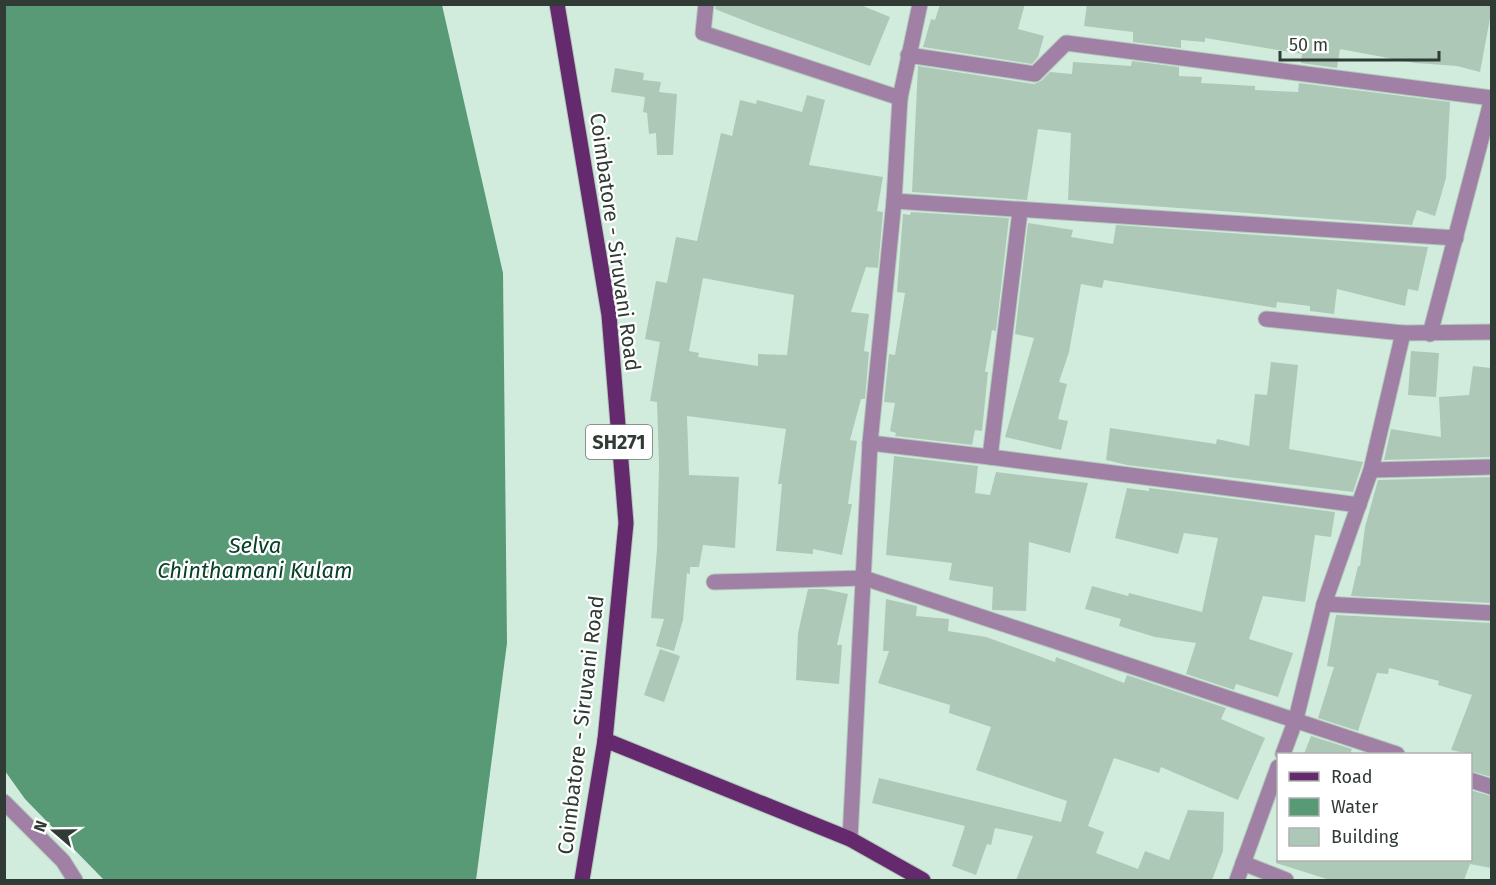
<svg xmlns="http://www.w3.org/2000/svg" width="1496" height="885" viewBox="0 0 1496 885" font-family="'Fira Sans',sans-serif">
  <rect width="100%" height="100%" fill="#d1ecdc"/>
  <path fill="#589976" d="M4,5H442L503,273L507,643L476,880H104L25,799L5,771Z"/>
  <g fill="#aec8b8" fill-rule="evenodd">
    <path d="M716,4H858L890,17L870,66L758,26L715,9Z"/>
    <path d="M940,4H1025L1018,29L1044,36L1038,57L1032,64L923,47L931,19L935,20Z"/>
    <path d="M1087,4H1491V13L1480,72L1457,66L1415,63L1340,49L1337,68L1301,63L1302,54L1205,38V42L1181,40V48L1133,42V32L1084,26Z"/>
    <path d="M1132,61L1179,67V76L1202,77L1201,83L1255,86V90L1298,92L1299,83L1450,102L1446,178L1435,216L1417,210L1412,225L1068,200L1071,133L1038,129L1027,200L912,192L918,66L1034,84L1041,81L1050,72L1072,74L1073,62L1131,66Z"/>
    <path d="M615,68L644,73L643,80L661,82L659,92L677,94L673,155H657L656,133L649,134L647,113L643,112L645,97L611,92Z"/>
    <path d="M807,95L825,100L809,165L883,177L877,211L883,212L878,268L866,267L851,312L869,314L864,351L869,352L865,399H861L850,440L857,441L848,504H852L842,555L813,549V554L776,551L782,484H778L786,429L687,416L689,475L739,477L735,548L703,545L699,567H690V574L687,573L683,620L674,651L656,646L664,619L651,618L657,550L659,465L657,402L650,401L660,342L645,339L656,281L667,283L676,237L697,241L721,133L732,136L740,100L756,104L757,100L802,112ZM703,278L794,295L787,355L758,354V366L698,357L699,353L689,351Z"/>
    <path d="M911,212L1009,218L996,331L992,330L985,372H988L982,431L975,430L972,445L895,436L896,433L890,431L895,403L884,402L889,354L895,355L905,293L897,292L903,214L910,215Z"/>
    <path d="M1028,223L1073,230L1071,237L1113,244L1116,225L1428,247L1418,291L1408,289L1405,306L1337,289L1334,314L1310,311V306L1277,302L1276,308L1104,280L1102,288L1081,284L1069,352L1059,382L1067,384L1058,419L1068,421L1061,450L1005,437L1034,338L1015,334Z"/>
    <path d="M1411,351L1439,353L1436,397L1408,395Z"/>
    <path d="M1271,362L1298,365L1289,449L1363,462L1353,492L1127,465L1106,460L1110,428L1216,444L1217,439L1249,446L1255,394L1267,395Z"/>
    <path d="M1473,366L1491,368V457L1384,460L1391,429L1441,437L1439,397L1469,395Z"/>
    <path d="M894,456L978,466L975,493L990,495L996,472L1088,483L1070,553L1029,542L1026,611L992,610L993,587L949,580L952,563L886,555Z"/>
    <path d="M1491,477V603L1351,596L1358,566H1360L1365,527L1378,480Z"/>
    <path d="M1127,488L1149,491V488L1335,512L1331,537L1315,535L1305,602L1263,596L1249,639L1293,653L1278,697L1236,684L1234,690L1186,674L1196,643L1155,637L1119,626L1121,619L1085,609L1092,586L1128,596L1129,593L1202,612L1218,538L1184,533L1178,554L1115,538Z"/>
    <path d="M808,589H824L848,594L837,645H842L839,684L796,680L798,633Z"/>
    <path d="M886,599L917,606L916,616L949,619L948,631L986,637L1055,662L1056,657L1124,683L1127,675L1226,708L1221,719L1265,738L1238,800L1161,767L1159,773L1114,758L1088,826L1104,832L1096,853L1138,869L1145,851L1169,860L1188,810L1224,812L1223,851L1212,880H1016L1033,836L995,828L991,845L987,844L976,875L952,866L965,826L872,803L879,778L1061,822L1067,801L976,770L991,727L949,713L950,705L878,683L889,651H883Z"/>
    <path d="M1336,615L1491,623V777L1470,771V754L1451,750L1472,695L1438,685L1439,681L1389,668L1388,674L1377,673L1358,731L1318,718L1334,667L1327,666Z"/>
    <path d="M660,649L680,656L664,702L644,695Z"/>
    <path d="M1311,736L1352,749L1350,754H1304Z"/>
    <path d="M1470,790L1491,796V868L1470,864L1464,880H1330L1276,863V860H1470Z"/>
  </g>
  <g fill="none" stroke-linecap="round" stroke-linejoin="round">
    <g stroke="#b1c9bb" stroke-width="17">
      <g id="minor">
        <path d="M706,4L703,33L900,98"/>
        <path d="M908,55L1035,74L1066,43L1492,98"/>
        <path d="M894,201L1456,238"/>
        <path d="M1020,211L990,457L1359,505"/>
        <path d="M1266,319L1403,333L1492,332"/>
        <path d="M1430,334L1492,98"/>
        <path d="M870,443L990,457"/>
        <path d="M1371,470L1492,467"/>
        <path d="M714,582L864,578L1397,754"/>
        <path d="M1324,604L1492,613"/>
        <path d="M1283,754L1296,719L1324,604L1371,470L1403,333"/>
        <path d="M1470,780L1492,787"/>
        <path d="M4,802L63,861L75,880"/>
        <path d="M850,839L870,443L894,201L900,98L920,4"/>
        <path d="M1243,863L1286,880"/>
        <path d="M1237,880L1278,767"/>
      </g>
    </g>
    <g stroke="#b1c9bb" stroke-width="17">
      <g id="major">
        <path d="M557,4L609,315L626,523L605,740L582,880"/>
        <path d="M605,740L850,839L923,880"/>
      </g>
    </g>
    <use href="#minor" stroke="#a180a5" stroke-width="15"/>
    <use href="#major" stroke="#652a6d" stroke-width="15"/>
  </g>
  <g text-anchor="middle" stroke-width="4.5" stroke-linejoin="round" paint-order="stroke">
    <rect fill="#fff" stroke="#6f7672" stroke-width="1.5" x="586" y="425" width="66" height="34" rx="4.5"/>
    <g font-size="20" font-weight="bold" fill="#313b35">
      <text x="619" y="449">SH271</text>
    </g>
    <g font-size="21" fill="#313b35" stroke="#fff">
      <text transform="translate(615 242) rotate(82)" y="7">Coimbatore - Siruvani Road</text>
      <text transform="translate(581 725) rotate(-83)" y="7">Coimbatore - Siruvani Road</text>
    </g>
    <g font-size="22" font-style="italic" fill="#094028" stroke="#fff">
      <text x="255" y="553">Selva<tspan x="255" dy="25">Chinthamani Kulam</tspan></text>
    </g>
  </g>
  <rect width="1496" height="885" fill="none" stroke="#313b35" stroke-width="12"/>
  <rect x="1277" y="753" width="195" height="108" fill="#ffffff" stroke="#adb1ae" stroke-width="1.5"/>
  <rect x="1289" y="772" width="30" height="9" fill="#652a6d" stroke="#adb1ae" stroke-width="1.5"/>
  <text x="1331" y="783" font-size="18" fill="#313b35">Road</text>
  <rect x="1289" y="798" width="30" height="18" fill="#589976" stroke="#adb1ae" stroke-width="1.5"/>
  <text x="1331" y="813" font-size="18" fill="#313b35">Water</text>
  <rect x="1289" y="828" width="30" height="18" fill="#aec8b8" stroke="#adb1ae" stroke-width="1.5"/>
  <text x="1331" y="843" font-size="18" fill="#313b35">Building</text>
  <g transform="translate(54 831) rotate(290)" stroke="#ffffff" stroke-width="4.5" paint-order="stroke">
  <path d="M0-4.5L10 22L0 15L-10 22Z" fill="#313b35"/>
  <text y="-9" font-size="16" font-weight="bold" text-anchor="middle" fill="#313b35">N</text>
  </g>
  <path d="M1280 51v9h159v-9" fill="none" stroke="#313b35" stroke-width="3"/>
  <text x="1289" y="51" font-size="18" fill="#313b35" stroke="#ffffff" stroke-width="4.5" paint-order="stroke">50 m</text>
</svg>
